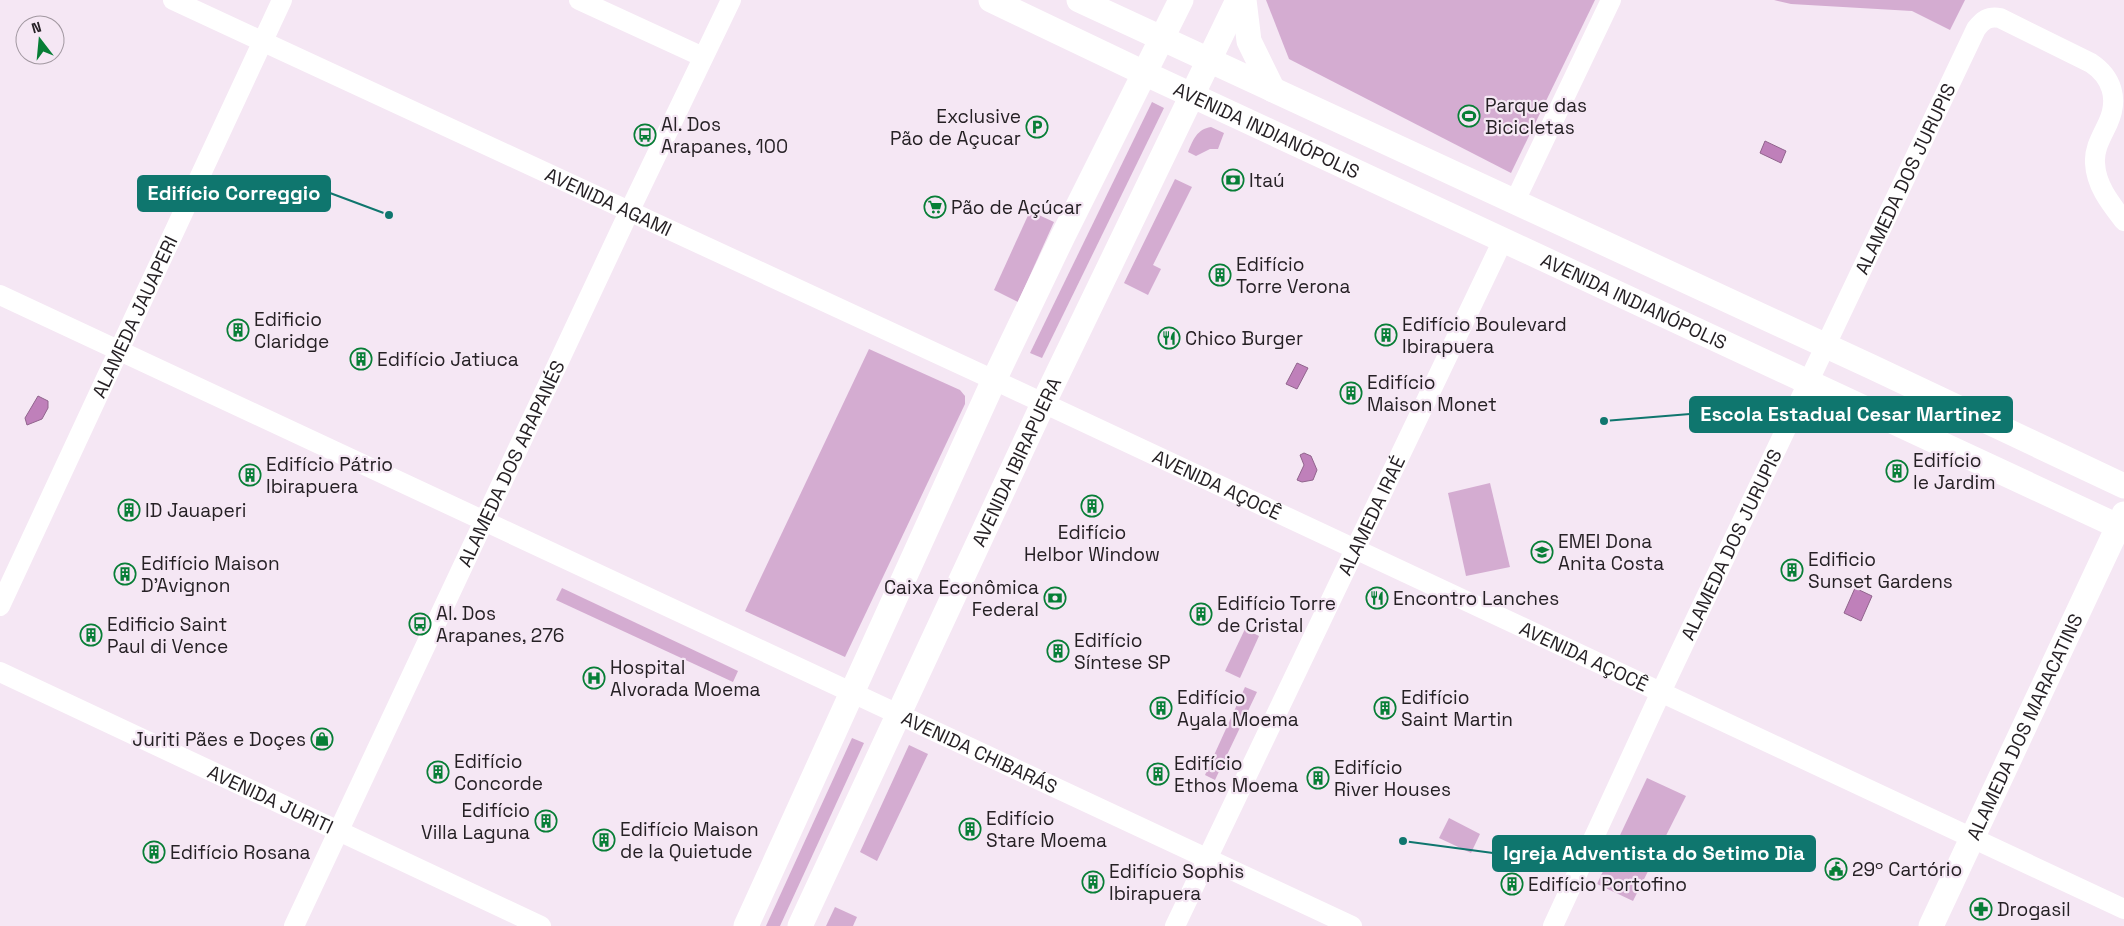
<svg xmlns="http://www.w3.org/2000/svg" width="2124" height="926" viewBox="0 0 2124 926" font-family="'Space Grotesk',sans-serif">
  <rect width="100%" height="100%" fill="#f5e7f4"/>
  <g fill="#d4acd1">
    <path d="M1266,0H1595L1511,173L1289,59Z"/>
    <path d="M1774,0H1965L1950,30L1912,11L1791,4Z"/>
    <path d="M1152,102L1164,108L1042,358L1030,353Z"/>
    <path d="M1211,127L1224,133L1218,149H1210L1196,156L1188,152C1193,140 1197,129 1211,127Z"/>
    <path d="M1175,179L1192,187L1153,265L1161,269L1148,295L1124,283Z"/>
    <path d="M1030,211L1054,222L1018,302L994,290Z"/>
    <path d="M869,349L960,390L965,396V404L845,657L745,611Z"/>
    <path d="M1490,483L1510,567L1466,576L1448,493Z"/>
    <path d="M562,588L738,671L733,682L556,600Z"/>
    <path d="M1245,629L1259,636L1240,678L1225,671Z"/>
    <path d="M1245,687L1257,692L1215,780L1205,775Z"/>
    <path d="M852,738L864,743L780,926H766Z"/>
    <path d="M909,745L928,754L877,861L860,852Z"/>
    <path d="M1647,778L1686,796L1633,901L1597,884Z"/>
    <path d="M1449,818L1480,834L1471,853L1439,838Z"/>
    <path d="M835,907L857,917L853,926H826Z"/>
  </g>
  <g fill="#bf80ba" stroke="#91648d">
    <path d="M1765,141L1786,151L1781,163L1760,153Z"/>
    <path d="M1297,363L1308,368L1297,389L1286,384Z"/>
    <path d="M38,396L48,401V408L42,419L27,425L25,418Z"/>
    <path d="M1304,453L1311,456L1317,470L1313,480L1302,482L1297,480L1304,465L1300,455Z"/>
    <path d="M1855,588L1872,596L1861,621L1844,613Z"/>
  </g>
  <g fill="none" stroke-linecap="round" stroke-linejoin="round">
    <g stroke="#fff" stroke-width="20">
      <path id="s1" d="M173,0L994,380L2124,909"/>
      <path d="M579,0L703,57"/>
      <path d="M1515,201L1611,0"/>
      <path id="s2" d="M0,295L1352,926"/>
      <path id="s3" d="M0,606L282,0"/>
      <path id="s4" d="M0,672L541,926"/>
      <path id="s5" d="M294,926L629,212L731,0"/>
      <path id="s6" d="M1175,926L1503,240"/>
      <path id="s7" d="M1553,926L1661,692L1976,29C1983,20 1988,16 2000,18L2091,63C2112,77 2119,99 2108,123C2102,136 2094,148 2095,163C2096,186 2111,204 2124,221"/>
    </g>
    <g stroke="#fff" stroke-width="25">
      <path id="s8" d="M991,0L1144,73L2124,529"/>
      <path d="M1079,0L1872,367L2124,486"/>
      <path d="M1244,0L1249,41L1273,90"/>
      <path d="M746,926L994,380L1063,236L1181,0"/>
      <path id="s9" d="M800,926L1043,404L1238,0"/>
      <path id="s10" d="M1931,926L2124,514"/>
    </g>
  </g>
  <defs>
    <g id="stadium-ring" transform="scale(1.125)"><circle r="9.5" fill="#f5e7f4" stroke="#077e36" stroke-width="1.5"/><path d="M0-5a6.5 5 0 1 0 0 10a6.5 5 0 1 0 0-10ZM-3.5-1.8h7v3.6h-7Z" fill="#077e36"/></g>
    <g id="parking-ring" transform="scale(1.125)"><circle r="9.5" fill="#f5e7f4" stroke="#077e36" stroke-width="1.5"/><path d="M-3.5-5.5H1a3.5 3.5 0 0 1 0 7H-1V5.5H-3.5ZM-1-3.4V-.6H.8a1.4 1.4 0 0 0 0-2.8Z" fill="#077e36"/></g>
    <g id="bus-ring" transform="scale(1.125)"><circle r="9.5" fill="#f5e7f4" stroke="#077e36" stroke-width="1.5"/><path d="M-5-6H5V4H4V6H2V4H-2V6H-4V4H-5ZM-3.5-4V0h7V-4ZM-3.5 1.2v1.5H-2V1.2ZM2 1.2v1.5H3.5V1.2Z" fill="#077e36"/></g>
    <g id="bank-ring" transform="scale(1.125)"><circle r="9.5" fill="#f5e7f4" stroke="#077e36" stroke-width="1.5"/><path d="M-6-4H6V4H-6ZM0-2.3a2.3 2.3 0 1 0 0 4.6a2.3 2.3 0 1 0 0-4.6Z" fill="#077e36"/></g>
    <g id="supermarket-ring" transform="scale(1.125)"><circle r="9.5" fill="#f5e7f4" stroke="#077e36" stroke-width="1.5"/><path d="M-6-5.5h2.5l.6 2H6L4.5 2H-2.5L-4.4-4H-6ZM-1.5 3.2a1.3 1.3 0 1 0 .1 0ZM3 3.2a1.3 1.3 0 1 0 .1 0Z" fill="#077e36"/></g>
    <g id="building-ring" transform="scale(1.125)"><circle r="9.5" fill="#f5e7f4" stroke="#077e36" stroke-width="1.5"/><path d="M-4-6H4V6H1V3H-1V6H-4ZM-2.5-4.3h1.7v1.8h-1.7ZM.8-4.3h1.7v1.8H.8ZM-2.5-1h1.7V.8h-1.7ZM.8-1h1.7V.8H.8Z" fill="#077e36"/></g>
    <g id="restaurant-ring" transform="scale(1.125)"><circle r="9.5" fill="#f5e7f4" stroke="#077e36" stroke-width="1.5"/><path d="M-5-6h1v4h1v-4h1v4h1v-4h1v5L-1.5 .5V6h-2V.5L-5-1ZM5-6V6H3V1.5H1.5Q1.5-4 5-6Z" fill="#077e36"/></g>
    <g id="school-ring" transform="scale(1.125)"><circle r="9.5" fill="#f5e7f4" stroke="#077e36" stroke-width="1.5"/><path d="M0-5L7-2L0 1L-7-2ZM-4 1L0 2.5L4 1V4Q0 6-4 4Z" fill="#077e36"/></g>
    <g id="hospital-ring" transform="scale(1.125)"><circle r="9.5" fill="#f5e7f4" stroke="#077e36" stroke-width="1.5"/><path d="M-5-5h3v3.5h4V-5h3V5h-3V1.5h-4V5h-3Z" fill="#077e36"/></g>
    <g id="shop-ring" transform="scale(1.125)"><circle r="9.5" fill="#f5e7f4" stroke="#077e36" stroke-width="1.5"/><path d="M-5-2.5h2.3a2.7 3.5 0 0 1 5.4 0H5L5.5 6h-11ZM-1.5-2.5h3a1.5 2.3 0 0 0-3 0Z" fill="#077e36"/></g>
    <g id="civic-ring" transform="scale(1.125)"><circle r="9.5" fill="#f5e7f4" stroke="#077e36" stroke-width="1.5"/><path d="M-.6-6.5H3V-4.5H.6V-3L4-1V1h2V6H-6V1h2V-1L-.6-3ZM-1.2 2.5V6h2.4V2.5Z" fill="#077e36"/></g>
    <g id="pharmacy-ring" transform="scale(1.125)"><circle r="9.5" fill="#f5e7f4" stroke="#077e36" stroke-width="1.5"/><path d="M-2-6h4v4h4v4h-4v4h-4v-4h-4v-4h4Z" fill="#077e36"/></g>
  </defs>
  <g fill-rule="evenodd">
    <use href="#stadium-ring" x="1469" y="116"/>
    <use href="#parking-ring" x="1037" y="127"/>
    <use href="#bus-ring" x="645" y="135"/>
    <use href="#bank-ring" x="1233" y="180"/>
    <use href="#supermarket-ring" x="935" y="207"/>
    <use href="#building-ring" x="1220" y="275"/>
    <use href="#building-ring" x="238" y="330"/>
    <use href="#building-ring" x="1386" y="335"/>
    <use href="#restaurant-ring" x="1169" y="338"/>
    <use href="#building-ring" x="361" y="359"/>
    <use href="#building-ring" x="1351" y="393"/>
    <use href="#building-ring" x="1897" y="471"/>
    <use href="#building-ring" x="250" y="475"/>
    <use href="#building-ring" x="1092" y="506"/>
    <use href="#building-ring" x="129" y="510"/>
    <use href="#school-ring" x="1542" y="552"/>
    <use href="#building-ring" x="1792" y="570"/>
    <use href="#building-ring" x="125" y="574"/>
    <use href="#bank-ring" x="1055" y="598"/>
    <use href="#restaurant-ring" x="1377" y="598"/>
    <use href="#building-ring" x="1201" y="614"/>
    <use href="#bus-ring" x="420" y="624"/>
    <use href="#building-ring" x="91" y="635"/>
    <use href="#building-ring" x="1058" y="651"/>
    <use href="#hospital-ring" x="594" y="678"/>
    <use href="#building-ring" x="1161" y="708"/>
    <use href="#building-ring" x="1385" y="708"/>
    <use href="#shop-ring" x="322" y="739"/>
    <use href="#building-ring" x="438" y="772"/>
    <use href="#building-ring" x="1158" y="774"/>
    <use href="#building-ring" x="1318" y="778"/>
    <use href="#building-ring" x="546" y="821"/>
    <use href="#building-ring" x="970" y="829"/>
    <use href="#building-ring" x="604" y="840"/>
    <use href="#building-ring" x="154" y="852"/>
    <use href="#civic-ring" x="1836" y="869"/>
    <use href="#building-ring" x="1093" y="882"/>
    <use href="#building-ring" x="1512" y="884"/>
    <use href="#pharmacy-ring" x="1981" y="909"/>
  </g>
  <g text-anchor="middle" stroke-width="4.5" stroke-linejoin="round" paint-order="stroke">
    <g font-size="19" fill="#262125" stroke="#f5e7f4" text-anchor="start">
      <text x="1485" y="112">Parque das<tspan x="1485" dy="22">Bicicletas</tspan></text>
      <text x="1021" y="123" text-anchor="end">Exclusive<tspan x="1021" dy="22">Pão de Açucar</tspan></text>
      <text x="661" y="131">Al. Dos<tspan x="661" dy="22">Arapanes, 100</tspan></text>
      <text x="1249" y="187">Itaú</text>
      <text x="951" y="214">Pão de Açúcar</text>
      <text x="1236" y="271">Edifício<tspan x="1236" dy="22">Torre Verona</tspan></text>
      <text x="254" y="326">Edificio<tspan x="254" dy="22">Claridge</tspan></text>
      <text x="1402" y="331">Edifício Boulevard<tspan x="1402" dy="22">Ibirapuera</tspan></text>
      <text x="1185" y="345">Chico Burger</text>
      <text x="377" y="366">Edifício Jatiuca</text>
      <text x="1367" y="389">Edifício<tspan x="1367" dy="22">Maison Monet</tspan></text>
      <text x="1913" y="467">Edifício<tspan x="1913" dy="22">le Jardim</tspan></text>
      <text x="266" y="471">Edifício Pátrio<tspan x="266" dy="22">Ibirapuera</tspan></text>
      <text x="145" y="517">ID Jauaperi</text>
      <text x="1092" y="539" text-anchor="middle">Edifício<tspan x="1092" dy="22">Helbor Window</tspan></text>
      <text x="1558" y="548">EMEI Dona<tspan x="1558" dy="22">Anita Costa</tspan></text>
      <text x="1808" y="566">Edificio<tspan x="1808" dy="22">Sunset Gardens</tspan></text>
      <text x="141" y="570">Edifício Maison<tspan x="141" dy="22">D'Avignon</tspan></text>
      <text x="1039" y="594" text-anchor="end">Caixa Econômica<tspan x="1039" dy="22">Federal</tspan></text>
      <text x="1393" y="605">Encontro Lanches</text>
      <text x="1217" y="610">Edifício Torre<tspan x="1217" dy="22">de Cristal</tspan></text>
      <text x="436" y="620">Al. Dos<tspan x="436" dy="22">Arapanes, 276</tspan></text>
      <text x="107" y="631">Edificio Saint<tspan x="107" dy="22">Paul di Vence</tspan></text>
      <text x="1074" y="647">Edifício<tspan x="1074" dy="22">Síntese SP</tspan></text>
      <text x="610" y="674">Hospital<tspan x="610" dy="22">Alvorada Moema</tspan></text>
      <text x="1177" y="704">Edifício<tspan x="1177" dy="22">Ayala Moema</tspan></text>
      <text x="1401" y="704">Edifício<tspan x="1401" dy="22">Saint Martin</tspan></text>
      <text x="306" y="746" text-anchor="end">Juriti Pães e Doçes</text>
      <text x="454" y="768">Edifício<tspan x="454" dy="22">Concorde</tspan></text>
      <text x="1174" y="770">Edifício<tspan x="1174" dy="22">Ethos Moema</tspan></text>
      <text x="1334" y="774">Edifício<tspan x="1334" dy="22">River Houses</tspan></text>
      <text x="530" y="817" text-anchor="end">Edifício<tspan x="530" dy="22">Villa Laguna</tspan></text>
      <text x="986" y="825">Edifício<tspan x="986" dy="22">Stare Moema</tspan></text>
      <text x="620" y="836">Edifício Maison<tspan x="620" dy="22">de la Quietude</tspan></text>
      <text x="170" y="859">Edifício Rosana</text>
      <text x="1852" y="876">29º Cartório</text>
      <text x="1109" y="878">Edifício Sophis<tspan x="1109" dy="22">Ibirapuera</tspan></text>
      <text x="1528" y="891">Edifício Portofino</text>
      <text x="1997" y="916">Drogasil</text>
    </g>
    <g font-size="19" fill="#262125" stroke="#f5e7f4">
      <text dy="7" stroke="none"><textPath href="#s8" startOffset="305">AVENIDA INDIANÓPOLIS</textPath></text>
      <text dy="7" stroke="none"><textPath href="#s7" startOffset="826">ALAMEDA DOS JURUPIS</textPath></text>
      <text dy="7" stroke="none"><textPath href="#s1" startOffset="480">AVENIDA AGAMI</textPath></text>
      <text dy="7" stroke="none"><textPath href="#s8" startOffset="710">AVENIDA INDIANÓPOLIS</textPath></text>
      <text dy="7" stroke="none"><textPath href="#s3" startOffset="319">ALAMEDA JAUAPERI</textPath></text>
      <text dy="7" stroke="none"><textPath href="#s5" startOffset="511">ALAMEDA DOS ARAPANÉS</textPath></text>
      <text dy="7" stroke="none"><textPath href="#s9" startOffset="512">AVENIDA IBIRAPUERA</textPath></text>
      <text dy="7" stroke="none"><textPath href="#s1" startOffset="1151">AVENIDA AÇOCÊ</textPath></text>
      <text dy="7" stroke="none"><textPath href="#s6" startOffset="455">ALAMEDA IRAÉ</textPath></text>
      <text dy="7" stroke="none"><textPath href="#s7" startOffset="421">ALAMEDA DOS JURUPIS</textPath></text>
      <text dy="7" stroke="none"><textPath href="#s1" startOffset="1556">AVENIDA AÇOCÊ</textPath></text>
      <text dy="7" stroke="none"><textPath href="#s10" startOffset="220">ALAMEDA DOS MARACATINS</textPath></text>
      <text dy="7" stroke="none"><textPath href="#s2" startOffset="1081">AVENIDA CHIBARÁS</textPath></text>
      <text dy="7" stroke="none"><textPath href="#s4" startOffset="299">AVENIDA JURITI</textPath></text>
    </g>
  </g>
  <path fill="none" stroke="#0f766e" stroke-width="2" d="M389 215L330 193M1604 421L1690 414M1403 841L1493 853"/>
  <g fill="#0f766e" stroke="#f5e7f4" stroke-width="2">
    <circle cx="389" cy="215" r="5"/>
    <circle cx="1604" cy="421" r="5"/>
    <circle cx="1403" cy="841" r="5"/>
  </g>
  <g fill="#0f766e" stroke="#0f766e" stroke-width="2">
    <rect x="138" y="176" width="192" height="35" rx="5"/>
    <rect x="1690" y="397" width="322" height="35" rx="5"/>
    <rect x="1493" y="836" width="322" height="35" rx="5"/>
  </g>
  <g font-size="20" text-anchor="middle" font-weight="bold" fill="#fff">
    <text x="234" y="200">Edifício Correggio</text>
    <text x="1851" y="421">Escola Estadual Cesar Martinez</text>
    <text x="1654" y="860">Igreja Adventista do Setimo Dia</text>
  </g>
  <g transform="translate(40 40) rotate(344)"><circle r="24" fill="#f5e7f4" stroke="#a298a1"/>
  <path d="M0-4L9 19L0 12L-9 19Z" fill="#077e36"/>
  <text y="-8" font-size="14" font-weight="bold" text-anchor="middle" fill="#262125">N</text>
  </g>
</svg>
